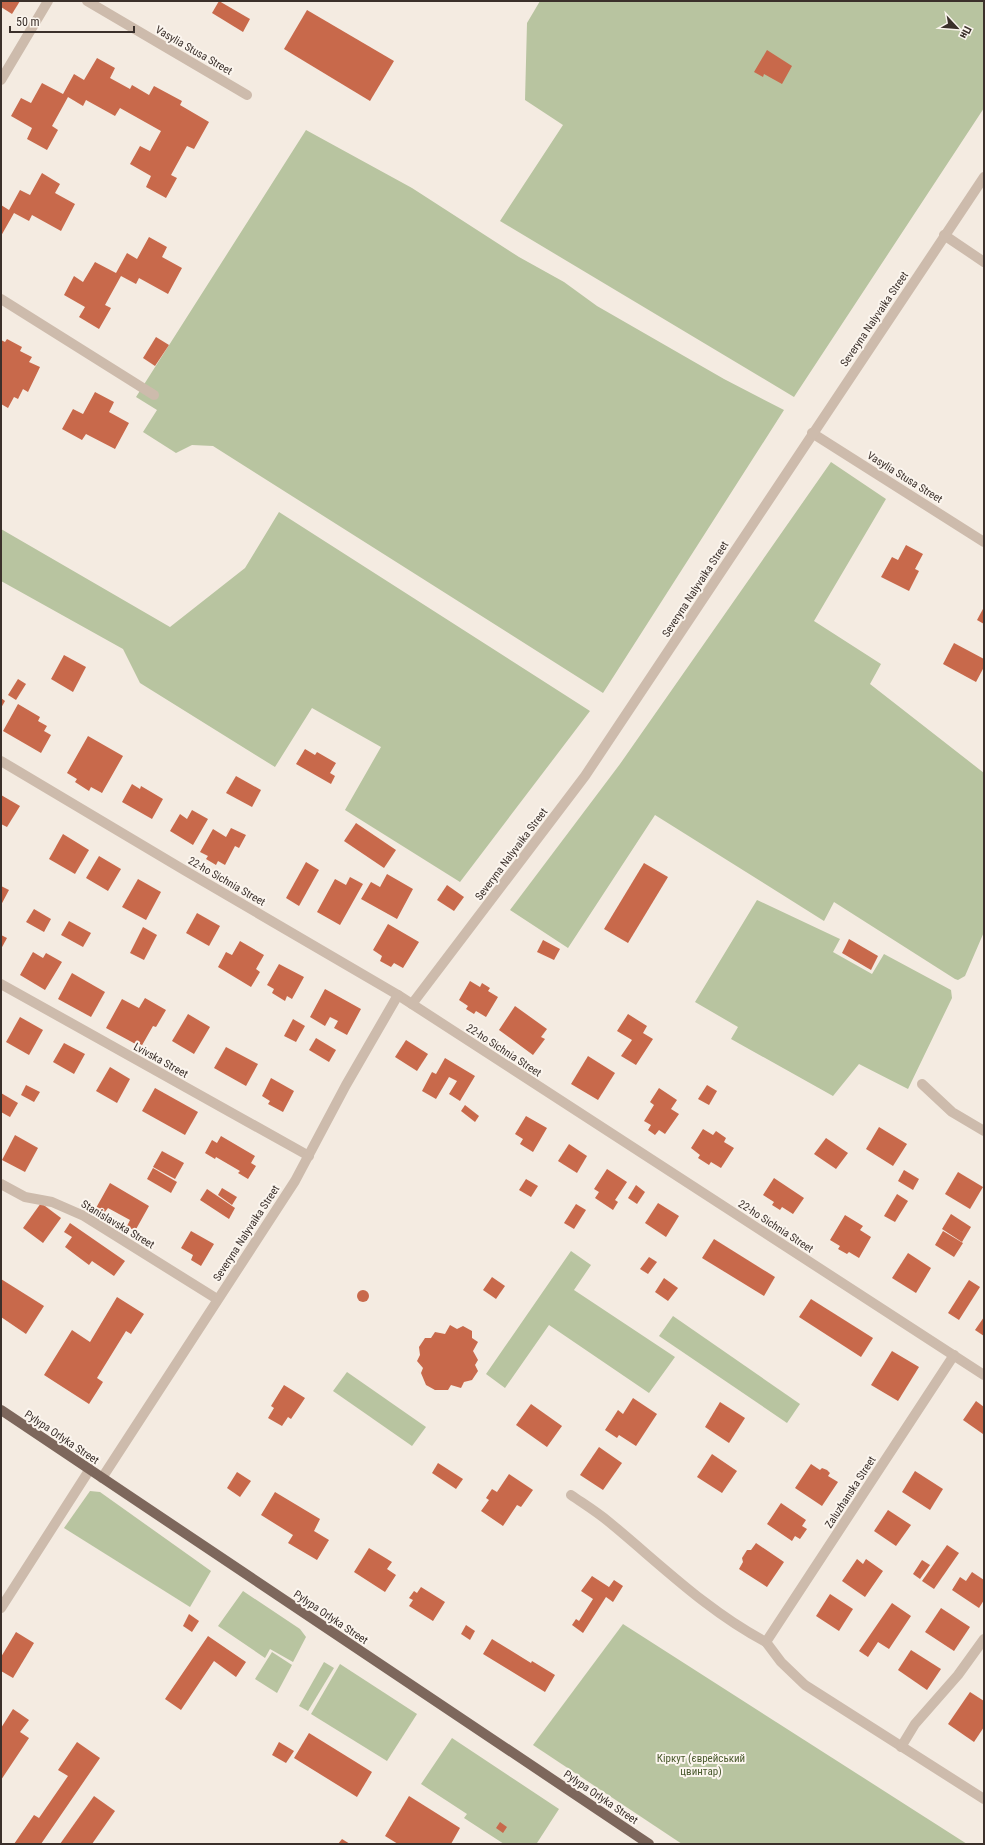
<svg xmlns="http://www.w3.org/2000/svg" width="985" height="1845" viewBox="0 0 985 1845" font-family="'Roboto Condensed',sans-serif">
  <rect width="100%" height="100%" fill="#f4ebe1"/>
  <g fill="#b8c4a0">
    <path d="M540,1H984V108L794,397L500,221L563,125L525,100L527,23Z"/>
    <path d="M306,130L412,188L519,257L564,282L597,306L724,379L784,410L603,693L213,446L192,445L176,453L143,432L157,410L136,397Z"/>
    <path d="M831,462L886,499L814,621L881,664L870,684L984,773V932L965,976L958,980L955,979L834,902L824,921L655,815L568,948L510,910L620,764Z"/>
    <path d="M279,512L590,711L460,882L345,810L381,747L312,708L275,767L140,683L123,649L1,581V529L170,627L245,568Z"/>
    <path d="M757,900L840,939L833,952L872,974L884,954L951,990L952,998L908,1089L859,1064L833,1096L731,1039L738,1027L695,1002Z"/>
    <path d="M571,1251L591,1265L574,1290L675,1357L649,1393L549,1325L505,1388L486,1374Z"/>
    <path d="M673,1316L800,1404L787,1423L659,1336Z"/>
    <path d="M347,1372L426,1427L412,1446L333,1391Z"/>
    <path d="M90,1491L100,1492L211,1571L190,1607L64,1528Z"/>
    <path d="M243,1591L300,1629L306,1637L293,1662L270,1649L265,1658L218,1626Z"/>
    <path d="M623,1624L967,1844H682L533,1745Z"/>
    <path d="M272,1652L292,1665L277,1693L255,1679Z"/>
    <path d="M324,1662L334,1668L308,1711L299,1706Z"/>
    <path d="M340,1664L417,1714L387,1761L311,1714Z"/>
    <path d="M452,1738L559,1809L537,1843L539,1844H504L464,1818L467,1814L421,1784Z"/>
  </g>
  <g fill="#c8694b">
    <path d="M1,1H20L12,14L1,7Z"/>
    <path d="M219,1L250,19L243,32L212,13Z"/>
    <path d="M307,10L394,61L370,101L284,49Z"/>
    <path d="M767,50L792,66L782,84L764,74L763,77L754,72Z"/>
    <path d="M97,58L115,68L110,78L130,89L132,85L149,95L154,86L182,101L180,105L209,122L194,149L187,146L171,175L177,178L166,198L146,187L151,176L130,164L140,146L150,151L161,131L120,108L115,116L86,100L83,106L68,97L52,126L58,130L47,150L27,139L32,128L11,116L21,98L31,103L42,83L63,94L74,74L84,80Z"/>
    <path d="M42,173L60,184L55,193L75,204L61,231L32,215L29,221L14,213L1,236V205L9,210L20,190L30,195Z"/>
    <path d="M149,237L167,247L162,257L182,268L168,294L139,278L136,284L121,276L105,305L111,308L99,329L79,317L85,307L64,295L74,276L83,282L95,262L116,273L127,253L137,259Z"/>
    <path d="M156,337L169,345L155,366L143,358Z"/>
    <path d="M7,339L22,347L20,351L32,357L29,362L40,367L28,392L23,389L18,399L14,397L8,408L1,404V340L5,342Z"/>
    <path d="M95,392L114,402L109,412L129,423L115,449L86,434L82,440L62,429L73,409L83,414Z"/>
    <path d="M906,545L923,554L915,569L919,571L909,591L881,577L892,557L898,560Z"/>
    <path d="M984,607V624L977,620Z"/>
    <path d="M954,643L984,659V667L976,682L943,664Z"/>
    <path d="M64,655L86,667L73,692L51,679Z"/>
    <path d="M18,679L26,684L16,700L8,695Z"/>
    <path d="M1,698L5,701L1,708Z"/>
    <path d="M18,704L40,717L38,721L47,726L44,731L51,735L41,753L3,731Z"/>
    <path d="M88,736L123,756L102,793L91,787L89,791L75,782L77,779L67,773Z"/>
    <path d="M305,749L315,755L317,752L336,763L330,773L335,776L331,784L296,764Z"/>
    <path d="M236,776L261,790L252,807L226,793Z"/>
    <path d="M132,784L140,789L141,786L163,799L152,819L122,802Z"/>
    <path d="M1,795L20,806L7,827L1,824Z"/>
    <path d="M192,810L208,819L193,845L170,831L180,814L187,819Z"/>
    <path d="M356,823L396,850L384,868L344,841Z"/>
    <path d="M231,828L246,835L239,848L235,846L225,865L218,861L216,865L206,859L208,856L200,852L213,829L226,837Z"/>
    <path d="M63,834L89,850L75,874L49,859Z"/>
    <path d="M99,856L121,869L108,891L86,878Z"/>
    <path d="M306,862L319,870L299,906L286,898Z"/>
    <path d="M644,863L668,877L628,943L604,929Z"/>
    <path d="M387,874L413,889L397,919L361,899L371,882L380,887Z"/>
    <path d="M350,877L363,884L340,925L317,912L335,879L346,885Z"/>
    <path d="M138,879L161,892L146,920L122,907Z"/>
    <path d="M447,885L464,897L454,911L437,900Z"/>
    <path d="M1,886L9,890L1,905Z"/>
    <path d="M34,909L51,919L44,932L26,922Z"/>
    <path d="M197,913L220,926L209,946L186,933Z"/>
    <path d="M69,921L91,933L83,947L61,935Z"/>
    <path d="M388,924L419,942L403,968L394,963L391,967L380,961L382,956L373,950Z"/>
    <path d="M143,927L157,935L144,960L130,953Z"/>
    <path d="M1,935L7,938L1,949Z"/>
    <path d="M849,939L878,956L871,970L842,953Z"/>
    <path d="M543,940L560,949L554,960L537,952Z"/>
    <path d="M240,941L264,955L256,969L260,972L251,987L218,967L226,952L232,955Z"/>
    <path d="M33,952L43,958L46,953L62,962L45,990L20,975Z"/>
    <path d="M279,964L304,977L292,999L287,996L285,1001L272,993L274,989L267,985Z"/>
    <path d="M72,973L105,992L91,1017L58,999Z"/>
    <path d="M470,981L480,987L482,983L490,988L488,991L498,997L486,1017L476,1011L474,1014L466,1009L468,1006L459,1000Z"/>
    <path d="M325,989L361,1009L347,1035L334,1028L338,1021L330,1017L325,1026L310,1017Z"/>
    <path d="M145,998L166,1010L156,1027L153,1026L141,1047L106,1028L122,999L139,1008Z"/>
    <path d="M515,1006L547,1029L541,1037L545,1039L533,1055L499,1030Z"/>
    <path d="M188,1014L210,1027L194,1054L172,1041Z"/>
    <path d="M628,1014L647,1026L643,1033L653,1039L636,1065L621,1056L632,1040L617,1031Z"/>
    <path d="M20,1017L43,1030L29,1055L6,1042Z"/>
    <path d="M293,1019L305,1026L296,1042L284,1036Z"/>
    <path d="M316,1038L336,1050L329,1062L309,1050Z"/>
    <path d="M406,1040L428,1054L417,1071L395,1057Z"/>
    <path d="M64,1043L85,1054L74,1074L53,1062Z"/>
    <path d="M226,1047L258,1064L246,1086L214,1068Z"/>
    <path d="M588,1056L615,1073L598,1100L571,1084Z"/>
    <path d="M445,1058L475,1076L460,1101L449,1094L457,1081L449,1077L436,1099L422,1091L432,1072L436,1074Z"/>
    <path d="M110,1067L130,1079L117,1103L96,1091Z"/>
    <path d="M271,1078L294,1091L283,1112L268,1104L270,1101L262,1096Z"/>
    <path d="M26,1085L40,1092L34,1102L21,1095Z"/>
    <path d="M707,1085L717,1091L709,1105L698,1099Z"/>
    <path d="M155,1088L198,1112L185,1135L142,1111Z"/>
    <path d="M659,1088L677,1100L671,1109L679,1114L665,1134L659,1130L655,1135L648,1130L651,1125L644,1121L654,1105L650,1102Z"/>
    <path d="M1,1093L18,1103L10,1117L1,1112Z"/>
    <path d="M465,1105L479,1116L475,1122L461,1111Z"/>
    <path d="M526,1116L547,1128L533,1152L520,1144L523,1139L515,1134Z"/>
    <path d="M879,1127L907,1144L893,1166L866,1149Z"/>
    <path d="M703,1129L713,1135L716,1131L726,1138L724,1142L734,1148L721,1168L711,1162L709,1165L698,1158L700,1155L691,1148Z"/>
    <path d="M15,1135L38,1148L25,1172L2,1160Z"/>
    <path d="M221,1136L255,1156L251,1163L256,1166L248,1179L238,1173L240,1171L216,1157L215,1159L205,1153L212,1140L217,1143Z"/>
    <path d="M826,1138L848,1153L836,1169L814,1154Z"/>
    <path d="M569,1144L587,1156L577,1173L558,1161Z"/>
    <path d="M162,1151L184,1163L175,1179L153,1167Z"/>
    <path d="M153,1168L177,1182L171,1193L147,1179Z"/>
    <path d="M607,1169L627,1182L615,1200L618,1202L613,1210L595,1198L599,1192L594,1189Z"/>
    <path d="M904,1170L919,1179L913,1190L898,1181Z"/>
    <path d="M958,1172L983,1187L970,1209L945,1194Z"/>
    <path d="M774,1178L804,1198L793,1214L782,1207L780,1210L772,1205L774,1202L763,1195Z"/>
    <path d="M526,1179L538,1186L531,1197L519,1190Z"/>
    <path d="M110,1183L149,1206L135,1231L127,1226L130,1220L108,1208L104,1213L96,1208Z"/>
    <path d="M636,1185L645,1192L637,1204L628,1198Z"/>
    <path d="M222,1188L237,1197L232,1205L218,1195Z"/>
    <path d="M207,1189L235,1208L229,1219L200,1200Z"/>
    <path d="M897,1194L908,1201L895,1222L884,1216Z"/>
    <path d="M41,1203L61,1218L43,1243L23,1228Z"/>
    <path d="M658,1203L679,1216L666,1237L645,1223Z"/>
    <path d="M576,1204L586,1210L574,1229L564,1223Z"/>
    <path d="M951,1214L971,1227L962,1242L942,1229Z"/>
    <path d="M845,1215L863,1226L860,1230L871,1237L859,1258L849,1252L847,1254L838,1249L840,1246L830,1240Z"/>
    <path d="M70,1223L125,1261L114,1276L92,1261L89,1265L65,1247L72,1237L64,1232Z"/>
    <path d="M191,1231L214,1244L201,1266L191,1260L193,1255L181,1248Z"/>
    <path d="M943,1231L963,1243L954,1257L935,1245Z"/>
    <path d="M714,1239L775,1277L764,1296L702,1258Z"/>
    <path d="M908,1253L931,1268L916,1293L892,1278Z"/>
    <path d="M649,1257L657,1262L648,1274L640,1269Z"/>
    <path d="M492,1277L505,1286L496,1299L483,1290Z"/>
    <path d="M664,1278L678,1288L668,1301L655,1292Z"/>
    <path d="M1,1279L44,1306L26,1334L1,1317Z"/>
    <path d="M969,1280L980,1287L959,1320L948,1313Z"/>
    <circle cx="363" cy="1296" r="6"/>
    <path d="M117,1297L144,1314L131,1334L126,1331L97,1378L103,1382L89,1404L44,1375L72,1330L90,1342Z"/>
    <path d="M811,1299L873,1338L861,1357L799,1317Z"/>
    <path d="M984,1317V1336L975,1330Z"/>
    <path d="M450,1325L457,1329L463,1326L472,1331V1338L478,1342L473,1351L478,1360L475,1365L478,1371L472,1380L464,1382L461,1388L451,1385L448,1390H435L426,1385L421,1373L423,1368L417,1361L420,1355L419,1347L425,1338H431L435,1332L445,1334Z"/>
    <path d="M892,1351L919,1367L898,1401L871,1385Z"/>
    <path d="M284,1385L305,1398L291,1419L288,1417L282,1426L268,1418L274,1408L271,1406Z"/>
    <path d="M633,1398L657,1414L636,1446L619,1435L617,1438L605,1430L618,1410L623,1414Z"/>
    <path d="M976,1401L984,1407L983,1434L963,1420Z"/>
    <path d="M720,1402L745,1418L729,1443L705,1427Z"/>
    <path d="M531,1404L562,1426L547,1447L516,1425Z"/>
    <path d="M599,1447L622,1463L603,1490L580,1475Z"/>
    <path d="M712,1454L737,1471L722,1493L697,1477Z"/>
    <path d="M438,1463L463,1479L456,1489L432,1473Z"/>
    <path d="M811,1464L820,1470L822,1468L827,1470L830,1473L828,1476L838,1482L822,1506L795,1488Z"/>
    <path d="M915,1471L943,1489L930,1510L902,1492Z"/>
    <path d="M237,1472L251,1481L240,1497L227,1488Z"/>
    <path d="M509,1474L533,1490L521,1507L517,1505L503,1526L481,1511L489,1500L486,1498L492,1489L497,1492Z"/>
    <path d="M275,1492L320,1519L314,1531L329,1540L317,1560L288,1543L293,1535L261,1515Z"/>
    <path d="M781,1503L806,1520L802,1526L807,1529L800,1539L795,1536L792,1541L767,1524Z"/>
    <path d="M888,1510L911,1525L896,1546L874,1531Z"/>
    <path d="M756,1543L784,1562L767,1587L739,1569L743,1562L742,1558L747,1550H751Z"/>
    <path d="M947,1545L959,1553L934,1589L922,1581Z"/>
    <path d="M369,1548L392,1562L387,1569L396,1575L385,1592L354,1572Z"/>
    <path d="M857,1559L863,1564L866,1559L883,1571L865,1597L842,1581Z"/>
    <path d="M922,1560L930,1565L920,1579L913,1574Z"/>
    <path d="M972,1572L984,1580V1600L979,1608L952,1590L960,1577L966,1581Z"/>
    <path d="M592,1576L609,1587L614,1580L623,1586L613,1602L606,1597L583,1633L572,1625L576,1619L579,1621L593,1599L581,1591Z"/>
    <path d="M421,1587L445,1602L433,1621L409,1606L413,1600L409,1598L414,1591L417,1593Z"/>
    <path d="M830,1594L853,1609L839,1631L816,1616Z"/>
    <path d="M892,1603L911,1616L889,1649L878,1642L868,1657L859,1651Z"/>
    <path d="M941,1608L970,1627L954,1651L925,1632Z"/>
    <path d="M189,1614L199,1621L192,1632L183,1626Z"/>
    <path d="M466,1625L475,1631L470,1640L461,1634Z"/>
    <path d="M16,1632L34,1643L13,1678L1,1671V1657Z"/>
    <path d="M208,1636L246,1662L236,1677L214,1661L181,1710L165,1699Z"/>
    <path d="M492,1639L531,1663L532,1661L555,1675L545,1692L483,1654Z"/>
    <path d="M911,1650L941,1669L927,1690L898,1670Z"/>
    <path d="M970,1692L984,1701V1727L974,1742L948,1724Z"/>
    <path d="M13,1709L29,1720L20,1732L29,1738L1,1780V1728Z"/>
    <path d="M309,1733L372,1772L357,1797L294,1758Z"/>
    <path d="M77,1742L100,1758L41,1844H14L34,1815L39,1818L68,1776L58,1770Z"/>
    <path d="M279,1742L294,1751L286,1763L272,1755Z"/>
    <path d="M94,1796L115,1811L92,1844H60Z"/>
    <path d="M409,1796L460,1828L451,1844H398L385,1836Z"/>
    <path d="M500,1822L507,1827L503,1833L496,1828Z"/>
    <path d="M342,1839L350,1844H338Z"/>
  </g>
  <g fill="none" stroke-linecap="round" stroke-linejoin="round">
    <g stroke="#cdbbac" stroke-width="10">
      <path d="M87,1L247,95"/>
      <path d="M1,80L48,1"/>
      <path d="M944,235L984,262"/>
      <path d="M1,299L154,395"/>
      <path d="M812,433L984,542"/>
      <path d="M1,761L184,870L398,995L984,1375"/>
      <path d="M1,984L309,1156"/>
      <path d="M412,1004L585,776L984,177"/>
      <path d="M922,1084L952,1112L984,1131"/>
      <path d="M1,1184L25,1197L52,1202L84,1216L217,1299"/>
      <path d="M954,1355L766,1642L781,1662L805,1685L984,1799"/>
      <path d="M102,1478L295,1181L346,1085L398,995"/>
      <path d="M571,1495C584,1504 597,1512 609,1522C660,1564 707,1611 766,1642"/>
      <path d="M1,1608L90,1469"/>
      <path d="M901,1747L915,1724L958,1675L984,1639"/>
    </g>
    <path stroke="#7d675c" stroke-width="10" d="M1,1410L649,1844"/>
  </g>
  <g text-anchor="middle" stroke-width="4" stroke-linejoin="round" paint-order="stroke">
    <g font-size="11" fill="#3b302b" stroke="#fbf5ee">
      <text transform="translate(194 50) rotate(30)" y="4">Vasylia Stusa Street</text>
      <text transform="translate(874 319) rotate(-56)" y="4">Severyna Nalyvaika Street</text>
      <text transform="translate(905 477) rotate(32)" y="4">Vasylia Stusa Street</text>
      <text transform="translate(695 589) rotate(-57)" y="4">Severyna Nalyvaika Street</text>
      <text transform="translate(511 854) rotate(-53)" y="4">Severyna Nalyvaika Street</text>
      <text transform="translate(227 881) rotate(30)" y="4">22-ho Sichnia Street</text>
      <text transform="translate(504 1050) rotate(33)" y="4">22-ho Sichnia Street</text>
      <text transform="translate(161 1060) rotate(29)" y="4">Lvivska Street</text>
      <text transform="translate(118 1224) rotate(31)" y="4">Stanislavska Street</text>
      <text transform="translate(776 1226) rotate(33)" y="4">22-ho Sichnia Street</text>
      <text transform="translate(246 1233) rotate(-57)" y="4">Severyna Nalyvaika Street</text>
      <text transform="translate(62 1437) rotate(34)" y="4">Pylypa Orlyka Street</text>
      <text transform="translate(850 1492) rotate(-57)" y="4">Zaluzhanska Street</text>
      <text transform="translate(331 1617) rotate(34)" y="4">Pylypa Orlyka Street</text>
      <text transform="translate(601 1797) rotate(34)" y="4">Pylypa Orlyka Street</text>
    </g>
    <g font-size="11" fill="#4a5a2e" stroke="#fbf5ee">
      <text x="701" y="1762">Кіркут (єврейський<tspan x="701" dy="13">цвинтар)</tspan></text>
    </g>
  </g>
  <rect width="985" height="1845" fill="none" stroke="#3b302b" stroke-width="4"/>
  <g transform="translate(957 28) rotate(116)" stroke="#fbf5ee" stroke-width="3" paint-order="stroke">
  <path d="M0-3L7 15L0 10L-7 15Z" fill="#3b302b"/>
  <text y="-6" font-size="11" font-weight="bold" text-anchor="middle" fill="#3b302b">Пн</text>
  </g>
  <path d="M10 26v6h124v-6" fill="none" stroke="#3b302b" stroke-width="2"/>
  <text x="16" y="26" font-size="12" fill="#3b302b" stroke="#fbf5ee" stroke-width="3" paint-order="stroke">50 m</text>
</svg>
